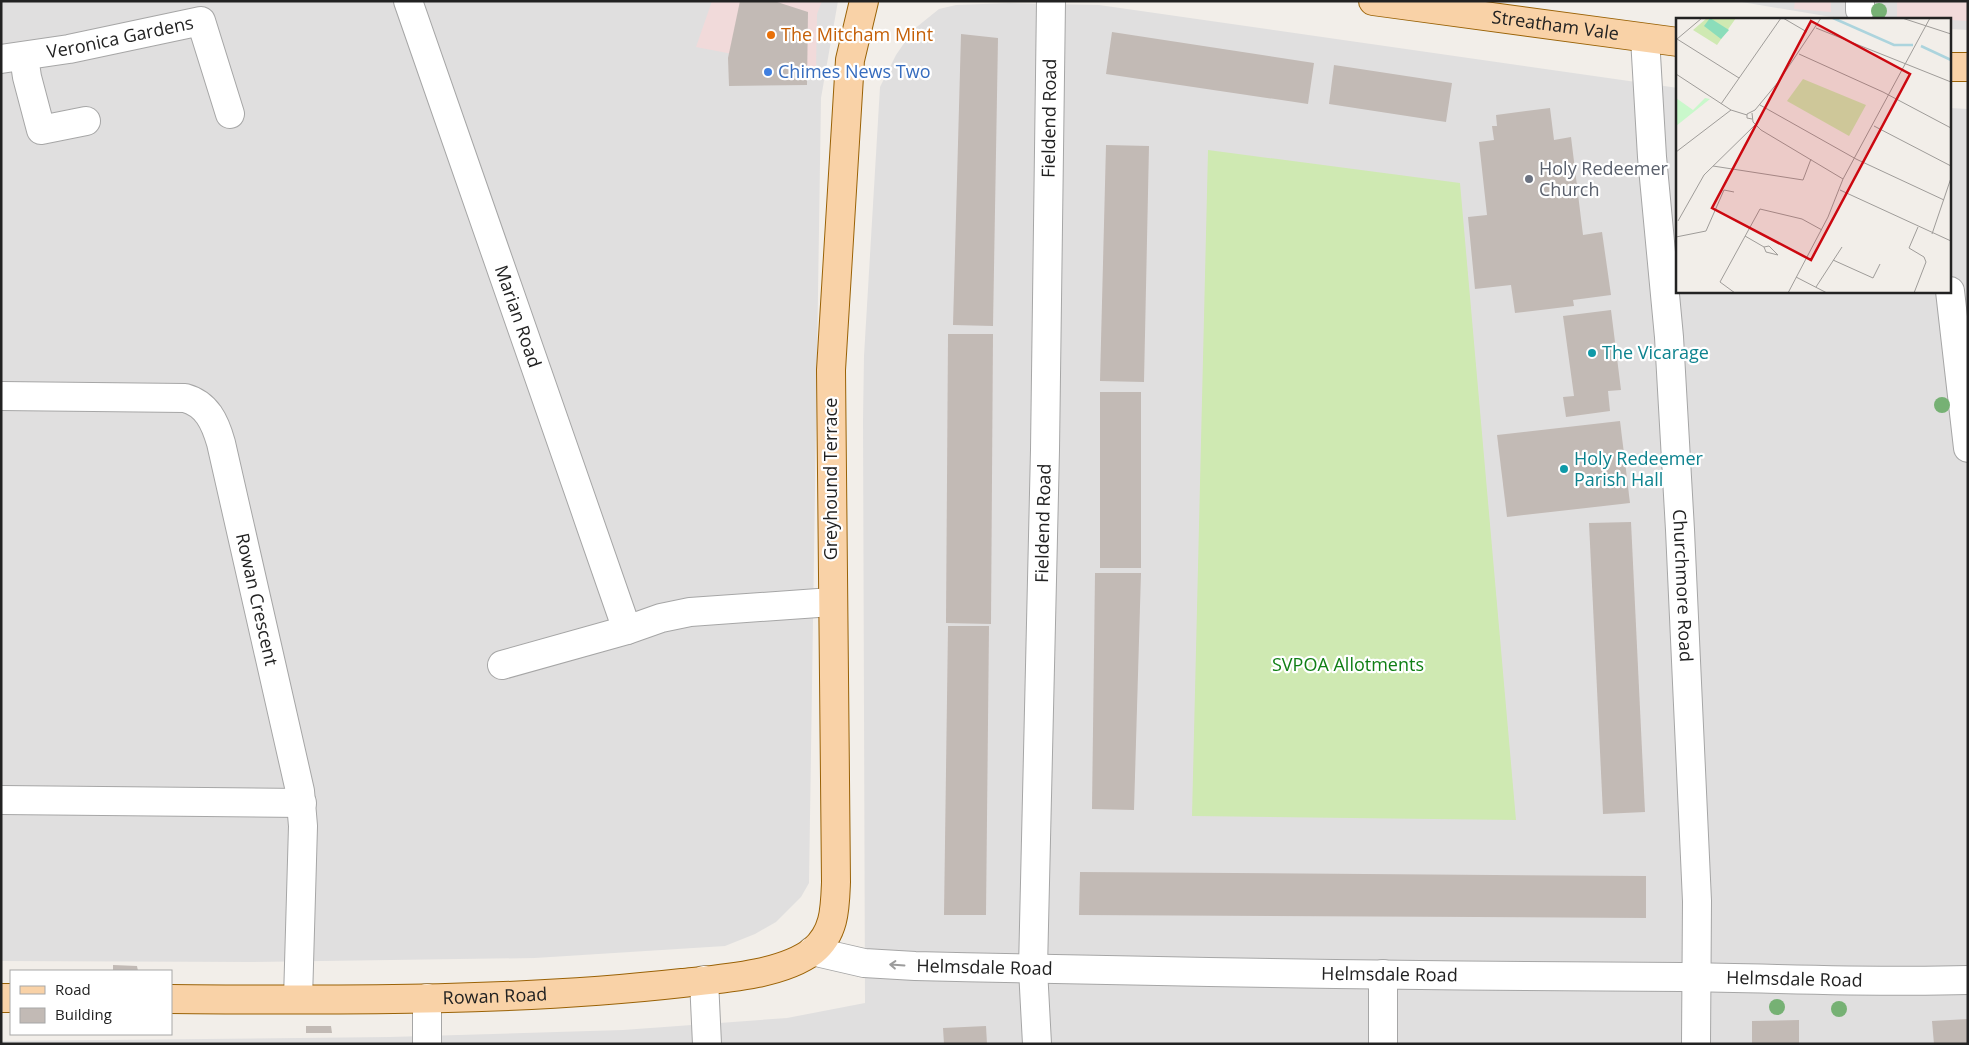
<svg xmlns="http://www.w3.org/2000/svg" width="1969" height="1045" viewBox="0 0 1969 1045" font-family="'Open Sans',sans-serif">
  <rect width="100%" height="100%" fill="#f2eee9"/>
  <g fill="#e0dfdf">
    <path d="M1,1H838L821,98L809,883L801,897L776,922L755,934L725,946L535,958L249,962L1,961Z"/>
    <path d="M1736,1H1968V30L1950,29V19H1843Z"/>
    <path d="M1010,3L1099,5L1678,88V291H1950V108L1968,109V1044H1V1041L390,1037L623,1030L787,1018L865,1003L863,420L864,356L880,87L896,55L913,30L939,9L956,5Z"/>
  </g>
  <g fill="#f1dada">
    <path d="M712,1H822L817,14L816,70L696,47Z"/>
    <path d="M1795,1H1831V12L1794,9Z"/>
    <path d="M1897,1H1968V21L1897,17Z"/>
  </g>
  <path fill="#cfe9b2" d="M1208,150L1460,183L1516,820L1192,816Z"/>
  <g fill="#c2bab5">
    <path d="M740,1H774L808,12L807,85L729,86L728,58Z"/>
    <path d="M1112,32L1314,63L1308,104L1106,74Z"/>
    <path d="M961,34L998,38L993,326L953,325Z"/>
    <path d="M1334,65L1452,83L1446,122L1329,104Z"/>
    <path d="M1550,108L1554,140L1571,137L1583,235L1602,232L1611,295L1573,300L1574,306L1515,313L1511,285L1475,289L1468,217L1487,215L1479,142L1494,140L1492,126H1497L1496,115Z"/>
    <path d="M1106,145L1149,146L1144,382L1100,381Z"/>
    <path d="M1611,310L1621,390L1608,391L1610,411L1566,417L1563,397L1574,396L1563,316Z"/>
    <path d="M948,334H993L991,624L946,623Z"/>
    <rect x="1100" y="392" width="41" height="176"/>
    <path d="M1620,421L1630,503L1507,517L1497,435Z"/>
    <path d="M1631,522L1645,812L1603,814L1589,523Z"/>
    <path d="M1095,573H1141L1134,810L1092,809Z"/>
    <path d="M948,626H989L986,915H944Z"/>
    <path d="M1080,872L1646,876V918L1079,915Z"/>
    <path d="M113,965L137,966L138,971H113Z"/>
    <path d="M1968,1019V1044H1934L1932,1021Z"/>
    <path d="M1799,1020V1044H1752V1021Z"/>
    <path d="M306,1026H331L332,1033H306Z"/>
    <path d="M986,1026L987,1044H944L943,1028Z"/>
  </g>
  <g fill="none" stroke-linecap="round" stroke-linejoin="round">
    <g stroke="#a6a6a6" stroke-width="30">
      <g id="minor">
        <path id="s1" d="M408,1L627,630L661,618L690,612L832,602"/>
        <path d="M1860,10V1"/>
        <path id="s2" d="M1645,38L1652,157L1669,337L1680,530L1697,901L1696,1044"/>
        <path d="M24,57L27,77L41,130L86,121"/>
        <path id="s3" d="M1,59L69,49L201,21L230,114"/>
        <path d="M1950,291L1968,448"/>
        <path id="s4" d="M1,396L185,398C207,404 215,422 221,443L300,791L303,826L298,999"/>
        <path d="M502,665L627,630"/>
        <path d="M1,800L302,803"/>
        <path id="s5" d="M812,951L864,963L915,966C1170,972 1426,976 1682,977C1777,978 1872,983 1968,980"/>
        <path d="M704,980L707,1044"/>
        <path d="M427,1044V998"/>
        <path id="s6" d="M1037,1044L1033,969L1045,450L1051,1"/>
        <path d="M1383,1044V974"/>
      </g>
    </g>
    <g stroke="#9a6206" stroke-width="30">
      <g id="major">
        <path id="s7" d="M1373,1L1678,42"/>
        <path d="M1950,67H1968"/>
        <path d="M1,998H11"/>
        <path id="s8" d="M171,999C341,1000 513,1002 682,983C720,979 782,975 813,951C835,933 835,908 836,882L831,370L850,60L864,1"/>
      </g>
    </g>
    <use href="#minor" stroke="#fff" stroke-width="28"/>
    <use href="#major" stroke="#f9d2a7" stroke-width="28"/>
  </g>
  <g fill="#76b174">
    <circle cx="1879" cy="11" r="8"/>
    <circle cx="1942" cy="405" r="8"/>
    <circle cx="1777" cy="1007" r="8"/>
    <circle cx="1839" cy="1009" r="8"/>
  </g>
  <defs><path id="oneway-shaft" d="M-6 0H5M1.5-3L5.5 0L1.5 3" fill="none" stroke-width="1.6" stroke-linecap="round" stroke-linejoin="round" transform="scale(1.25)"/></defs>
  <use stroke="#9c9c9c" href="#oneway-shaft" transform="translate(897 965) rotate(-176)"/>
  <circle fill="#e8710a" stroke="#fff" stroke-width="2" cx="771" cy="35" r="5"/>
  <circle fill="#3f7fe0" stroke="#fff" stroke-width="2" cx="768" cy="72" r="5"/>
  <circle fill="#6b7280" stroke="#fff" stroke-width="2" cx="1529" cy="179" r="5"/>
  <g fill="#0f9aa8" stroke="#fff" stroke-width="2">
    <circle cx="1592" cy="353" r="5"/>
    <circle cx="1564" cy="469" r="5"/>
  </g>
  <g text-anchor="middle" stroke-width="4.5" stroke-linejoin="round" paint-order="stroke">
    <g font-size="18" fill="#222" stroke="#fff">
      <text dy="6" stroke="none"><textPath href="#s7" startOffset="184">Streatham Vale</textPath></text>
      <text dy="6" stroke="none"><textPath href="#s3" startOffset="121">Veronica Gardens</textPath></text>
      <text dy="6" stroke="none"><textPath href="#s6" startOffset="926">Fieldend Road</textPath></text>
      <text dy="6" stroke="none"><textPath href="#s1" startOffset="334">Marian Road</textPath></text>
      <text transform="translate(831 479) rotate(-90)" y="6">Greyhound Terrace</text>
      <text dy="6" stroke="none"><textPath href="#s6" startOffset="521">Fieldend Road</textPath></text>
      <text dy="6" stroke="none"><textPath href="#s2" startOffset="549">Churchmore Road</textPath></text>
      <text dy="6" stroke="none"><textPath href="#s4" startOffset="405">Rowan Crescent</textPath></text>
      <text dy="6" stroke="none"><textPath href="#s5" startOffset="174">Helmsdale Road</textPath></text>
      <text dy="6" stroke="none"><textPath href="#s5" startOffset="579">Helmsdale Road</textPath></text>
      <text dy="6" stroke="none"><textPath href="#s5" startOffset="984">Helmsdale Road</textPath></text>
      <text dy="6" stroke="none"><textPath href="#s8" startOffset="324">Rowan Road</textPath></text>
    </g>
    <g font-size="18" fill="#c56008" stroke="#fff" text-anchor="start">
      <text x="781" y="41">The Mitcham Mint</text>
    </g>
    <g font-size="18" fill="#366cbe" stroke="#fff" text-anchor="start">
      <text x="778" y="78">Chimes News Two</text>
    </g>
    <g font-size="18" fill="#5b616d" stroke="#fff" text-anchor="start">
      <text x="1539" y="175">Holy Redeemer<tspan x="1539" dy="21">Church</tspan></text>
    </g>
    <g font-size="18" fill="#0d838f" stroke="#fff" text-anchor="start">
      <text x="1602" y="359">The Vicarage</text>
      <text x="1574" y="465">Holy Redeemer<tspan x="1574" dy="21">Parish Hall</tspan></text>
    </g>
    <g font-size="18" fill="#107f15" stroke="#fff">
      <text x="1348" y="671">SVPOA Allotments</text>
    </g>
  </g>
  <g transform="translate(1676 18)">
    <rect width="275" height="275" fill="#f2eee9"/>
    <path d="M31,0H60L41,27L17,12ZM127,61L190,87L173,118L111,83Z" fill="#cfe9b2"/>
    <path d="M0,80L17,92L29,80L34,81L0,108Z" fill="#c9f8cb"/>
    <path d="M34,0L53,12L45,21L28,8Z" fill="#8bddba"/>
    <path fill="none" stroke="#acd4dd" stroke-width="2.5" d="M157,0L218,27H237M245,28L275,42"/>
    <path fill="none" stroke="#9f9c99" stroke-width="1" d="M107,0L131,14M226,0L275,16M140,10L275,64M1,21L63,60M1,21L26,0M123,36L207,74L275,110M0,56L55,92L71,97M45,86L105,0M84,87L180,141L268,182M76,95L77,104L85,112L167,161L152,199L112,275M76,101L71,100V96L79,92L103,63L145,0M198,108L275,148M0,134L55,92M37,148L127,162L135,141M167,161L254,0M164,172L275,223M2,203L28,157L79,107M256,216L275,160M69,218L88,229L90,234L102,237L93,228L88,229M0,219L30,213L48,172L58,174M157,242L197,260L204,246M120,259L151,275M140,269L166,229M59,275L44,264L84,191L126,201L146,212M238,275L250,244L248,239L233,230L242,209"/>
    <path fill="#cc0810" fill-opacity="0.15" stroke="#cc0810" stroke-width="2.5" d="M135,3L234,56L135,242L36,190Z"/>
    <rect width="275" height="275" fill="none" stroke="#222" stroke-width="2.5"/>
  </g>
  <rect width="1969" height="1045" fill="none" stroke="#222222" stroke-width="5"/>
  <rect x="10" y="970" width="162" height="65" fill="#ffffff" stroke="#a7a7a7"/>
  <rect x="20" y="986" width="25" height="8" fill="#f9d2a7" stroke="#a7a7a7"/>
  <text x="55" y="995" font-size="15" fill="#222222">Road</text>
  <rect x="20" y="1008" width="25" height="15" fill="#c2bab5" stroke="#a7a7a7"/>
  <text x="55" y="1020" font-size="15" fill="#222222">Building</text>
</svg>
